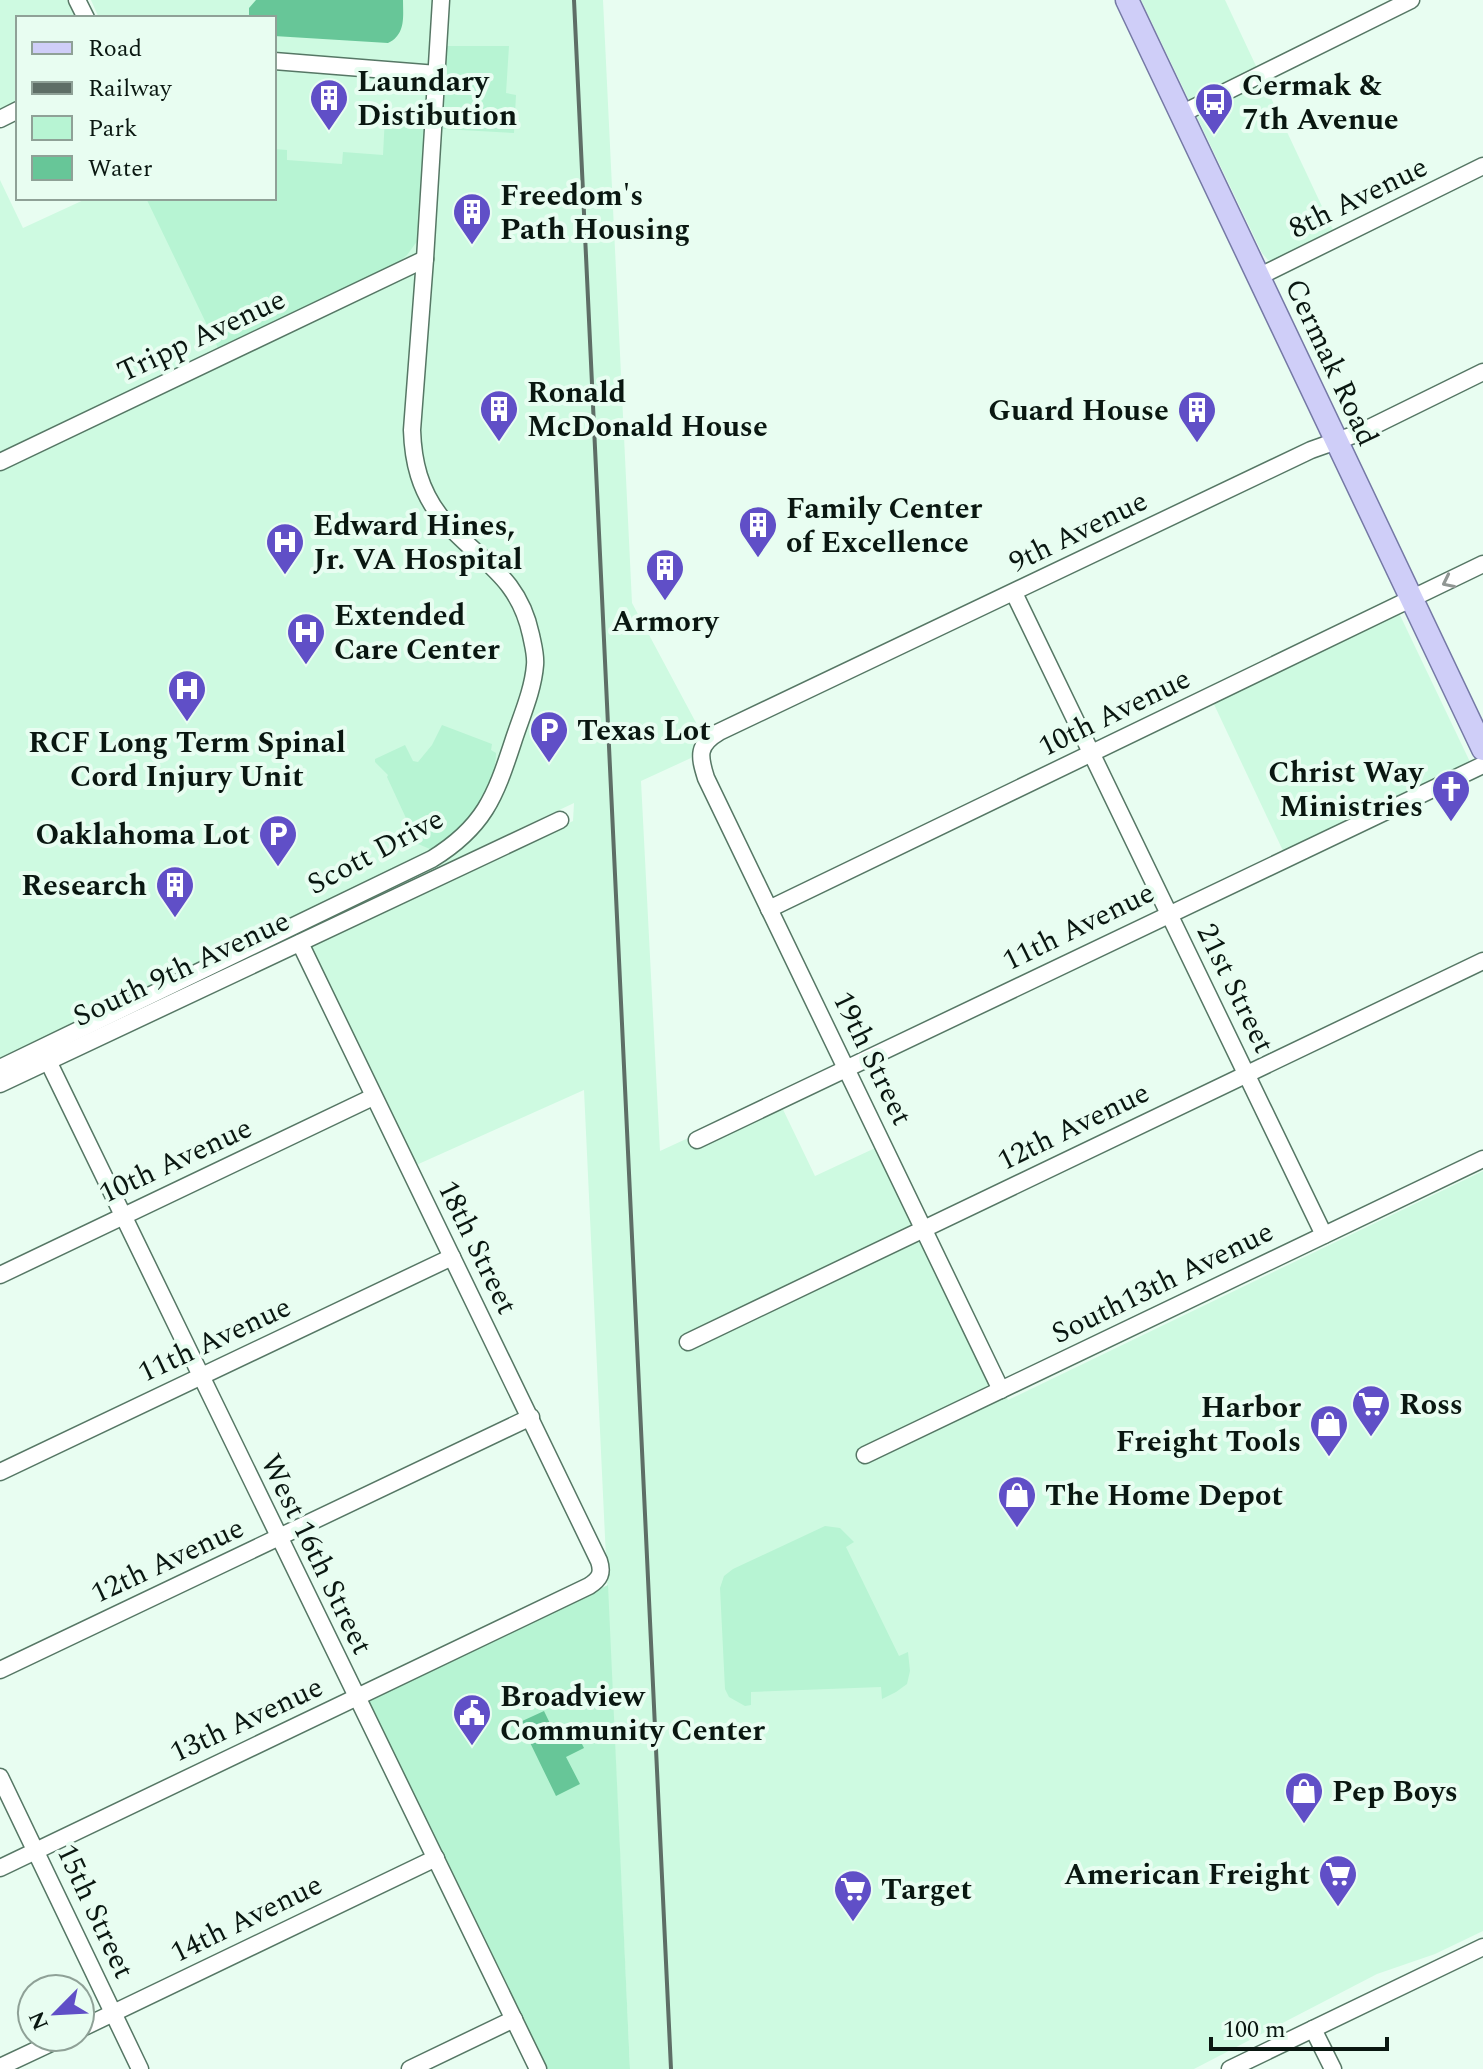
<svg xmlns="http://www.w3.org/2000/svg" width="1483" height="2069" viewBox="0 0 1483 2069" font-family="Spectral,serif">
  <rect width="100%" height="100%" fill="#e8fdf1"/>
  <g fill="#cefae1">
    <path d="M0,0H67L76,18H18V103L0,112Z"/>
    <path d="M91,0H603L632,603L702,734L694,742L691,758L641,781L660,1151L777,1097L815,1176L886,1143L1008,1400L1483,1171V1931L1435,1954L1377,1974L1194,2069H630L584,1090L414,1166L308,946L573,821L574,803L0,1075V180L23,228L88,198H274V18H99Z"/>
    <path d="M1141,0H1225L1334,232L1275,260H1268L1262,253Z"/>
    <path d="M1398,611L1471,764L1285,855L1211,698Z"/>
  </g>
  <g fill="#b7f4d3">
    <path d="M447,46H509L506,93L516,95L514,133L443,129Z"/>
    <path d="M385,116L430,119L418,240L407,255L395,265L219,350L146,198H274V149L287,150V160L342,164L343,152L383,155Z"/>
    <path d="M442,725L492,744L491,750L496,753C496,790 462,832 430,849L418,844L387,777L388,775L375,762V759L405,745L413,761L418,762L432,745Z"/>
    <path d="M825,1526L840,1528L854,1542L846,1547L899,1656L908,1652L910,1671L907,1684L896,1692L882,1699L881,1687L751,1692V1705L745,1706L729,1697L725,1689L720,1588L724,1576L733,1569Z"/>
    <path d="M608,1585L630,2069H545L367,1702Z"/>
  </g>
  <g fill="#67c698">
    <path d="M256,0H403C403,17 406,34 388,43L274,36V18H249V8Z"/>
    <path d="M544,1711L557,1738L575,1730L584,1748L566,1757L580,1784L556,1796L520,1722Z"/>
  </g>
  <g fill="none" stroke-linecap="round" stroke-linejoin="round">
    <g stroke="#567765" stroke-width="19">
      <g id="minor">
        <path d="M77,0L86,18"/>
        <path d="M274,61L437,74"/>
        <path d="M1181,114L1411,0"/>
        <path d="M0,119L18,110"/>
        <path d="M1258,277L1483,166"/>
        <path d="M0,462L425,259"/>
        <path d="M1014,593L1324,1235"/>
        <path d="M769,909L1483,564"/>
        <path d="M48,1061L538,2069"/>
        <path d="M0,1068L432,859C484,827 495,797 513,742C521,717 533,691 535,665C536,655 533,645 531,635C518,573 476,560 440,516C420,490 413,462 412,430L425,259L441,0"/>
        <path d="M0,1084L560,820"/>
        <path d="M697,1140L1483,765"/>
        <path d="M0,1275L373,1097"/>
        <path d="M688,1342L1483,961"/>
        <path d="M1001,1390L706,778C699,756 697,745 719,732L1311,450L1359,433L1483,372"/>
        <path d="M865,1455L1483,1159"/>
        <path d="M0,1472L452,1257"/>
        <path d="M0,1670L531,1417"/>
        <path d="M0,1777L140,2069"/>
        <path d="M0,1868L589,1586C600,1579 603,1573 599,1561L300,943"/>
        <path d="M80,2029L436,1858"/>
        <path d="M1313,2029L1333,2069"/>
        <path d="M0,2067L64,2037"/>
        <path d="M410,2069L514,2019"/>
        <path d="M1230,2069L1483,1947"/>
      </g>
    </g>
    <g stroke="#7579a5" stroke-width="25">
      <path id="major" d="M1127,0L1483,749"/>
    </g>
    <use href="#minor" stroke="#fff" stroke-width="16"/>
    <use href="#major" stroke="#cfcef8" stroke-width="22"/>
    <path stroke="#5e6e66" stroke-width="4" d="M574,0L671,2069"/>
  </g>
  <defs><path id="oneway-chevron" d="M-2-3.5L2.5 0L-2 3.5" fill="none" stroke-width="1.6" stroke-linecap="round" stroke-linejoin="round" transform="scale(2)"/></defs>
  <use stroke="#919794" href="#oneway-chevron" transform="translate(1448 582) rotate(154)"/>
  <defs>
    <g id="building-pin" transform="scale(2)"><path d="M0 17L-7.5 6A9.5 9.5 0 1 1 7.5 6Z" fill="#604fc7" stroke="#e8fdf1"/><path d="M-4-6H4V6H1V3H-1V6H-4ZM-2.5-4.3h1.7v1.8h-1.7ZM.8-4.3h1.7v1.8H.8ZM-2.5-1h1.7V.8h-1.7ZM.8-1h1.7V.8H.8Z" fill="#fff"/></g>
    <g id="bus-pin" transform="scale(2)"><path d="M0 17L-7.5 6A9.5 9.5 0 1 1 7.5 6Z" fill="#604fc7" stroke="#e8fdf1"/><path d="M-5-6H5V4H4V6H2V4H-2V6H-4V4H-5ZM-3.5-4V0h7V-4ZM-3.5 1.2v1.5H-2V1.2ZM2 1.2v1.5H3.5V1.2Z" fill="#fff"/></g>
    <g id="hospital-pin" transform="scale(2)"><path d="M0 17L-7.5 6A9.5 9.5 0 1 1 7.5 6Z" fill="#604fc7" stroke="#e8fdf1"/><path d="M-5-5h3v3.5h4V-5h3V5h-3V1.5h-4V5h-3Z" fill="#fff"/></g>
    <g id="parking-pin" transform="scale(2)"><path d="M0 17L-7.5 6A9.5 9.5 0 1 1 7.5 6Z" fill="#604fc7" stroke="#e8fdf1"/><path d="M-3.5-5.5H1a3.5 3.5 0 0 1 0 7H-1V5.5H-3.5ZM-1-3.4V-.6H.8a1.4 1.4 0 0 0 0-2.8Z" fill="#fff"/></g>
    <g id="church-pin" transform="scale(2)"><path d="M0 17L-7.5 6A9.5 9.5 0 1 1 7.5 6Z" fill="#604fc7" stroke="#e8fdf1"/><path d="M-1.2-6h2.4v3.5h3.3v2.4h-3.3V6h-2.4V-.1h-3.3v-2.4h3.3Z" fill="#fff"/></g>
    <g id="supermarket-pin" transform="scale(2)"><path d="M0 17L-7.5 6A9.5 9.5 0 1 1 7.5 6Z" fill="#604fc7" stroke="#e8fdf1"/><path d="M-6-5.5h2.5l.6 2H6L4.5 2H-2.5L-4.4-4H-6ZM-1.5 3.2a1.3 1.3 0 1 0 .1 0ZM3 3.2a1.3 1.3 0 1 0 .1 0Z" fill="#fff"/></g>
    <g id="shop-pin" transform="scale(2)"><path d="M0 17L-7.5 6A9.5 9.5 0 1 1 7.5 6Z" fill="#604fc7" stroke="#e8fdf1"/><path d="M-5-2.5h2.3a2.7 3.5 0 0 1 5.4 0H5L5.5 6h-11ZM-1.5-2.5h3a1.5 2.3 0 0 0-3 0Z" fill="#fff"/></g>
    <g id="civic-pin" transform="scale(2)"><path d="M0 17L-7.5 6A9.5 9.5 0 1 1 7.5 6Z" fill="#604fc7" stroke="#e8fdf1"/><path d="M-.6-6.5H3V-4.5H.6V-3L4-1V1h2V6H-6V1h2V-1L-.6-3ZM-1.2 2.5V6h2.4V2.5Z" fill="#fff"/></g>
  </defs>
  <g fill-rule="evenodd">
    <use href="#building-pin" x="329" y="98"/>
    <use href="#bus-pin" x="1214" y="102"/>
    <use href="#building-pin" x="472" y="212"/>
    <use href="#building-pin" x="499" y="409"/>
    <use href="#building-pin" x="1197" y="410"/>
    <use href="#building-pin" x="758" y="525"/>
    <use href="#hospital-pin" x="285" y="542"/>
    <use href="#building-pin" x="665" y="568"/>
    <use href="#hospital-pin" x="306" y="632"/>
    <use href="#hospital-pin" x="187" y="689"/>
    <use href="#parking-pin" x="549" y="730"/>
    <use href="#church-pin" x="1451" y="789"/>
    <use href="#parking-pin" x="278" y="834"/>
    <use href="#building-pin" x="175" y="885"/>
    <use href="#supermarket-pin" x="1371" y="1404"/>
    <use href="#shop-pin" x="1329" y="1424"/>
    <use href="#shop-pin" x="1017" y="1495"/>
    <use href="#civic-pin" x="472" y="1713"/>
    <use href="#shop-pin" x="1304" y="1791"/>
    <use href="#supermarket-pin" x="1338" y="1874"/>
    <use href="#supermarket-pin" x="853" y="1889"/>
  </g>
  <g text-anchor="middle" stroke-width="8" stroke-linejoin="round" paint-order="stroke">
    <g font-size="30" font-weight="bold" fill="#0a1711" stroke="#e8fdf1" text-anchor="start">
      <text x="357" y="91">Laundary<tspan x="357" dy="34">Distibution</tspan></text>
      <text x="1242" y="95">Cermak &amp;<tspan x="1242" dy="34">7th Avenue</tspan></text>
      <text x="500" y="205">Freedom's<tspan x="500" dy="34">Path Housing</tspan></text>
      <text x="527" y="402">Ronald<tspan x="527" dy="34">McDonald House</tspan></text>
      <text x="1169" y="420" text-anchor="end">Guard House</text>
      <text x="786" y="518">Family Center<tspan x="786" dy="34">of Excellence</tspan></text>
      <text x="313" y="535">Edward Hines,<tspan x="313" dy="34">Jr. VA Hospital</tspan></text>
      <text x="334" y="625">Extended<tspan x="334" dy="34">Care Center</tspan></text>
      <text x="665" y="631" text-anchor="middle">Armory</text>
      <text x="577" y="740">Texas Lot</text>
      <text x="187" y="752" text-anchor="middle">RCF Long Term Spinal<tspan x="187" dy="34">Cord Injury Unit</tspan></text>
      <text x="1423" y="782" text-anchor="end">Christ Way<tspan x="1423" dy="34">Ministries</tspan></text>
      <text x="250" y="844" text-anchor="end">Oaklahoma Lot</text>
      <text x="147" y="895" text-anchor="end">Research</text>
      <text x="1399" y="1414">Ross</text>
      <text x="1301" y="1417" text-anchor="end">Harbor<tspan x="1301" dy="34">Freight Tools</tspan></text>
      <text x="1045" y="1505">The Home Depot</text>
      <text x="500" y="1706">Broadview<tspan x="500" dy="34">Community Center</tspan></text>
      <text x="1332" y="1801">Pep Boys</text>
      <text x="1310" y="1884" text-anchor="end">American Freight</text>
      <text x="881" y="1899">Target</text>
    </g>
    <g font-size="30" fill="#0a1711" stroke="#e8fdf1">
      <text transform="translate(1358 197) rotate(-26)" y="10">8th Avenue</text>
      <text transform="translate(201 335) rotate(-25)" y="10">Tripp Avenue</text>
      <text transform="translate(1332 362) rotate(65)" y="10">Cermak Road</text>
      <text transform="translate(1078 531) rotate(-26)" y="10">9th Avenue</text>
      <text transform="translate(1114 712) rotate(-26)" y="10">10th Avenue</text>
      <text transform="translate(375 851) rotate(-28)" y="10">Scott Drive</text>
      <text transform="translate(1078 926) rotate(-26)" y="10">11th Avenue</text>
      <text transform="translate(181 968) rotate(-25)" y="10">South 9th Avenue</text>
      <text transform="translate(1236 988) rotate(64)" y="10">21st Street</text>
      <text transform="translate(873 1058) rotate(64)" y="10">19th Street</text>
      <text transform="translate(1073 1126) rotate(-26)" y="10">12th Avenue</text>
      <text transform="translate(175 1160) rotate(-25)" y="10">10th Avenue</text>
      <text transform="translate(478 1247) rotate(64)" y="10">18th Street</text>
      <text transform="translate(1162 1282) rotate(-26)" y="10">South13th Avenue</text>
      <text transform="translate(214 1339) rotate(-25)" y="10">11th Avenue</text>
      <text transform="translate(317 1554) rotate(64)" y="10">West 16th Street</text>
      <text transform="translate(167 1560) rotate(-25)" y="10">12th Avenue</text>
      <text transform="translate(246 1719) rotate(-25)" y="10">13th Avenue</text>
      <text transform="translate(96 1911) rotate(65)" y="10">15th Street</text>
      <text transform="translate(246 1918) rotate(-26)" y="10">14th Avenue</text>
    </g>
  </g>
  <rect x="16" y="16" width="260" height="184" fill="#e8fdf1" stroke="#8fa197" stroke-width="2"/>
  <rect x="32" y="42" width="40" height="12" fill="#cfcef8" stroke="#8fa197" stroke-width="2"/>
  <text x="88" y="56" font-size="24" fill="#0a1711">Road</text>
  <rect x="32" y="82" width="40" height="12" fill="#5e6e66" stroke="#8fa197" stroke-width="2"/>
  <text x="88" y="96" font-size="24" fill="#0a1711">Railway</text>
  <rect x="32" y="116" width="40" height="24" fill="#b7f4d3" stroke="#8fa197" stroke-width="2"/>
  <text x="88" y="136" font-size="24" fill="#0a1711">Park</text>
  <rect x="32" y="156" width="40" height="24" fill="#67c698" stroke="#8fa197" stroke-width="2"/>
  <text x="88" y="176" font-size="24" fill="#0a1711">Water</text>
  <g transform="translate(56 2013) rotate(246)"><circle r="38" fill="#e8fdf1" stroke="#8fa197" stroke-width="2"/>
  <path d="M0-6L14 30L0 20L-14 30Z" fill="#604fc7"/>
  <text y="-12" font-size="22" font-weight="bold" text-anchor="middle" fill="#0a1711">N</text>
  </g>
  <path d="M1211 2037v12h176v-12" fill="none" stroke="#0a1711" stroke-width="4"/>
  <text x="1223" y="2037" font-size="24" fill="#0a1711" stroke="#e8fdf1" stroke-width="6" paint-order="stroke">100 m</text>
</svg>
